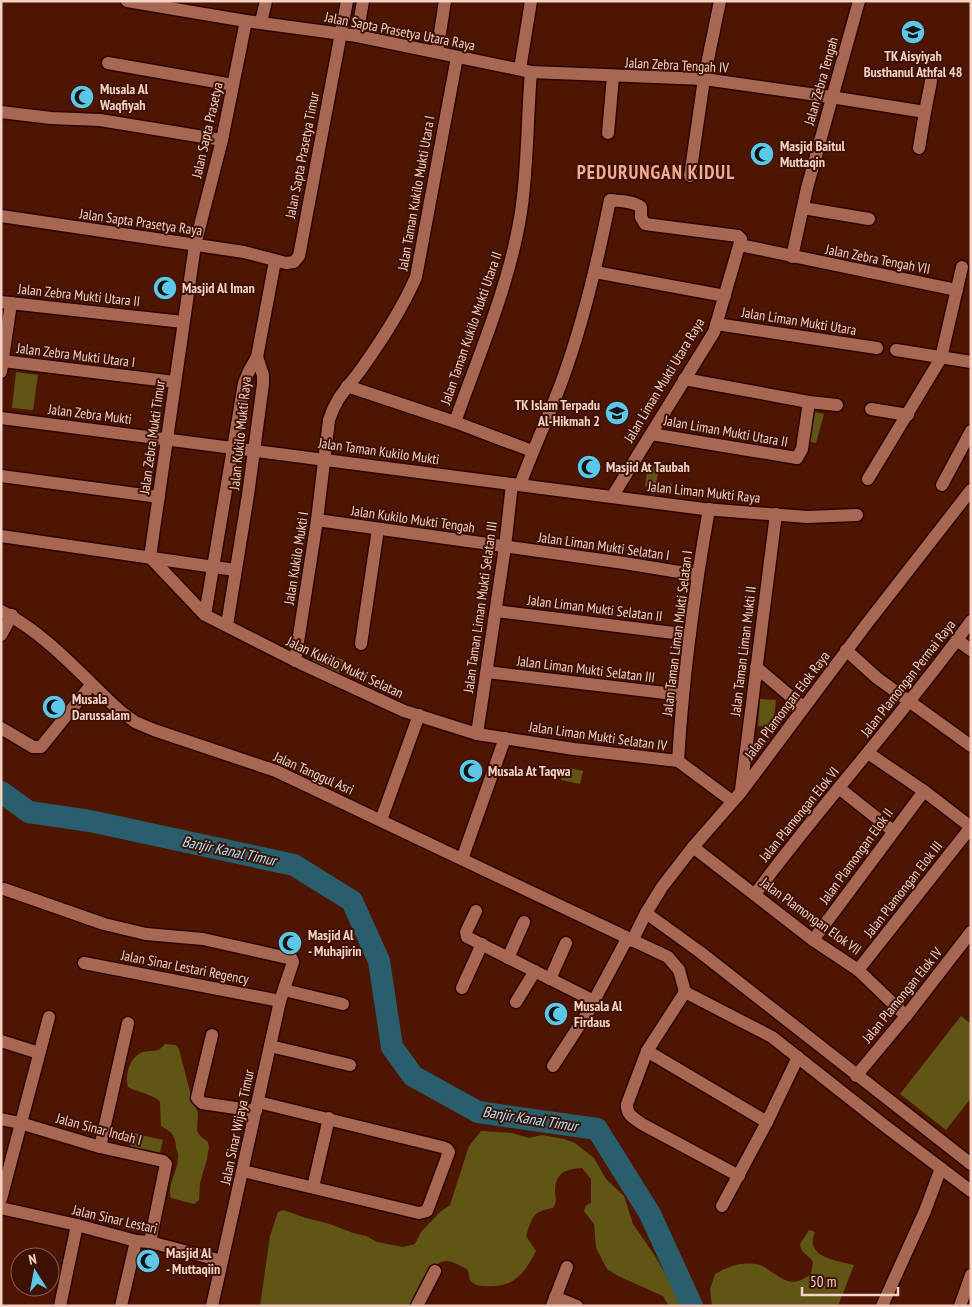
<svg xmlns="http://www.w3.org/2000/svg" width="972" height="1307" viewBox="0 0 972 1307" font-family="'PT Sans Narrow',sans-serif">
  <rect width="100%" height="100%" fill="#4e1602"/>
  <g fill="#605515">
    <path d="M16,372L38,375L33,410L12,408Z"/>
    <path d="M815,412L824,414L816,443L807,441Z"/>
    <path d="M648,466L659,467L656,487L645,486Z"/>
    <path d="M316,650L344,660L339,675L311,666Z"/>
    <path d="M760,699L776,700L773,727L758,726Z"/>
    <path d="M565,767L583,771L580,784L561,780Z"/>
    <path d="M961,1016L971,1024V1098L946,1130L900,1094Z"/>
    <path d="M165,1044L176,1045L179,1049L191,1096L198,1113L197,1130L199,1135L208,1142L209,1147L207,1159L200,1183L199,1200L194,1204L171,1198C167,1185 177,1173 178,1159C179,1156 177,1151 176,1147C175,1135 172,1132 161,1126C161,1122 160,1104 160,1102C158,1096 134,1091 128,1087C125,1075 129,1057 143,1052C151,1050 159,1053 165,1044Z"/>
    <path d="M481,1131L512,1133L529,1138L542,1135L564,1139L575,1143L594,1158L606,1179L624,1196L633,1224L655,1256L684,1306H669L663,1296L618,1276L607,1269L596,1248L594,1224L584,1211L586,1205L591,1203V1179L582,1168C565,1169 555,1173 555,1192C556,1199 557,1202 553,1208C532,1212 533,1216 526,1236L536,1251C524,1275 513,1288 484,1286C480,1286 473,1285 470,1280C469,1277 469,1273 467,1269C461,1266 454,1262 448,1261C430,1259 418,1293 412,1306H260L270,1236L278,1212L283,1210L306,1218L330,1224L353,1233L366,1236L377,1242L403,1247L415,1244L421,1232L440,1212L450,1205L469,1146Z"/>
    <path d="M133,1133L163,1140L159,1157L129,1150Z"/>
    <path d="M809,1230L815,1232C814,1235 812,1240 813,1244C815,1259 843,1262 854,1265L838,1306H712L710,1289L715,1274C730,1266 742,1261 760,1265C763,1266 767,1269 770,1271C787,1282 793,1287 811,1274L813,1262C808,1254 801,1254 800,1244Z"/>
  </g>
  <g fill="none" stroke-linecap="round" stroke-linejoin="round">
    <path stroke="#295e6d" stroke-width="22" d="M1,792L29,812L90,821L294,865L352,901L379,961L392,1047L413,1076L478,1112L597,1129L650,1214L692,1306"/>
    <g stroke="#2c0300" stroke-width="15">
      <g id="minor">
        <path d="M127,1L246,21L357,36L531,72L704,79L831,97L925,112L919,148"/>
        <path d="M246,21L222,140L195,245L150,557L205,615L300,663L404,711L477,734L574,749L678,761L732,801"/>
        <path d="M261,22L266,1"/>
        <path d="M357,36L363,1"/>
        <path d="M437,52L445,1"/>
        <path d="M108,63L233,85"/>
        <path d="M520,69L531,1"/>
        <path d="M1,112L51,118L100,120L222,140"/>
        <path d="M925,112L931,81"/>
        <path d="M608,133L613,76"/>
        <path d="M690,176L704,79L720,1"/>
        <path d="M803,208L869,219"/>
        <path d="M1,216L244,252L286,263L294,262L299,256L347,1"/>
        <path d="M740,245L957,290"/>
        <path d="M792,257L807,188L859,1"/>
        <path d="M595,272L725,296"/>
        <path d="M1,302L183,322"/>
        <path d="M716,324L877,348"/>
        <path d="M896,350L971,362"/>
        <path d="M3,361L175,382"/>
        <path d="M1,372L11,303"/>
        <path d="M684,379L809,402L837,405"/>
        <path d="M347,386L455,422L532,451"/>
        <path d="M871,409L908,415"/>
        <path d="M1,418L704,509L807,517L857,515"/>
        <path d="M455,422C479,354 510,284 521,212C528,166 527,119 531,72"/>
        <path d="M651,434L797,458L802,449L809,402"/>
        <path d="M1,476L159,497"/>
        <path d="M868,479L941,358L962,267"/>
        <path d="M520,485C533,449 550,414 563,378C584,320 598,260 610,200C620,201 633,201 641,207V217L645,224L738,236L741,239L714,332L612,497"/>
        <path d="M942,485L971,431"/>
        <path d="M317,520L624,563L698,575"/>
        <path d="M1,536L235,570"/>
        <path d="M1,611C46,633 84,678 120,711L135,722L154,730L276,771L668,957L679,970L685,992L772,1037L885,1126L971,1191"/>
        <path d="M496,611L690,635"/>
        <path d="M205,615L244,383L249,371L257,357L275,261"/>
        <path d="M227,625L248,495L263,384V375L257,357"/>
        <path d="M1,635L12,615"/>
        <path d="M957,640L971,650"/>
        <path d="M361,644L378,529"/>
        <path d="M846,650L877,678L971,746"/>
        <path d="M295,661L317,520L329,420C337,395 348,388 362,368C382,340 402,309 416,277L457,57"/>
        <path d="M756,667L803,707"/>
        <path d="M487,672L682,695"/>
        <path d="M1,728L33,747H41L91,685"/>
        <path d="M477,734L505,547L512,484"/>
        <path d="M868,753L924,791L971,827"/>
        <path d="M678,761C683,677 694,593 709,509"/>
        <path d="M839,788L893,831"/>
        <path d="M741,790L776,514"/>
        <path d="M381,820L419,715"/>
        <path d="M693,847L813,940L858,970L906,1016"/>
        <path d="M462,859L505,738"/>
        <path d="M4,889L104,924L146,934L203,939L292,959L293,962L280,1001L212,1306"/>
        <path d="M755,894C824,801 903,715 971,621"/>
        <path d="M476,911L466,932L467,937L594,1001"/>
        <path d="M646,913L700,952L971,1164"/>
        <path d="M813,940L924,791"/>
        <path d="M632,941L646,913L662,887L693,847L741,792L865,626L971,490"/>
        <path d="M508,958L524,922"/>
        <path d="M84,963L280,1001"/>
        <path d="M858,970L971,827"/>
        <path d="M550,979L566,943"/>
        <path d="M462,988L482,944"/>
        <path d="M284,990L343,1004"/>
        <path d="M685,992L647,1051L627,1104C626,1115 634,1118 642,1124L739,1176"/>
        <path d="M516,1002L535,971"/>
        <path d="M212,1035L197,1098L202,1103L256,1111"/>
        <path d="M1,1041L39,1053"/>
        <path d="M270,1046L350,1065"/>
        <path d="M647,1051L767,1122"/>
        <path d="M553,1066L588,1012L627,939"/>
        <path d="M856,1076L906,1016L971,932"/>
        <path d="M1,1119L20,1123L100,1147L163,1161L166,1164L150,1242"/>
        <path d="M100,1147L128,1023"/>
        <path d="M243,1171L419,1213L427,1211L449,1152L447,1149L442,1147L258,1102"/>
        <path d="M313,1187L329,1118"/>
        <path d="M1,1199L49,1017"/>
        <path d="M722,1206L767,1122L798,1057"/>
        <path d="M1,1208L77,1225L136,1241L150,1242L222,1261"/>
        <path d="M555,1297L577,1306"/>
        <path d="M60,1306L77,1225"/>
        <path d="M121,1306L136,1241"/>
        <path d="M417,1306L435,1271"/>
        <path d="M552,1306L567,1267"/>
        <path d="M882,1306L925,1211L941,1168"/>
        <path d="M960,1306L971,1275"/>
      </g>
    </g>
    <use href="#minor" stroke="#a86753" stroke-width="12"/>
  </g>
  <defs>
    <g id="school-disc" transform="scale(1.25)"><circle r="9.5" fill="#5ac8e6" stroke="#3d1204"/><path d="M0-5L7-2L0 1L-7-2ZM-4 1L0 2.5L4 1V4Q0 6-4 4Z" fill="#111"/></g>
    <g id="mosque-disc" transform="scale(1.25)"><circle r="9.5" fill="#5ac8e6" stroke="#3d1204"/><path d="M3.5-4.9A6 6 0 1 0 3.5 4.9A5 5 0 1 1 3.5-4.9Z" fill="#111"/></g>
  </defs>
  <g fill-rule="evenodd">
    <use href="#school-disc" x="913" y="32"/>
    <use href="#mosque-disc" x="82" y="97"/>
    <use href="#mosque-disc" x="762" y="154"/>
    <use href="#mosque-disc" x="165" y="288"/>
    <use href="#school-disc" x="617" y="413"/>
    <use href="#mosque-disc" x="589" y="467"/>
    <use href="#mosque-disc" x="54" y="707"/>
    <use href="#mosque-disc" x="471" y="771"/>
    <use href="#mosque-disc" x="290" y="943"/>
    <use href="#mosque-disc" x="556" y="1014"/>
    <use href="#mosque-disc" x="148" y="1261"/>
  </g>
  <g text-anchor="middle" stroke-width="4" stroke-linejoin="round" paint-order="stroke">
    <g font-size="14" fill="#f6d1c5" stroke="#3d1204">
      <text transform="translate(400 31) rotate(11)" y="5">Jalan Sapta Prasetya Utara Raya</text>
      <text transform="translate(677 65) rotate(3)" y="5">Jalan Zebra Tengah IV</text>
      <text transform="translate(821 81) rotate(-74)" y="5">Jalan Zebra Tengah</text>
      <text transform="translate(207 130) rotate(-77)" y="5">Jalan Sapta Prasetya</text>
      <text transform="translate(302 155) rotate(-79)" y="5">Jalan Sapta Prasetya Timur</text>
      <text transform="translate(416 193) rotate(-80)" y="5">Jalan Taman Kukilo Mukti Utara I</text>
      <text transform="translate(141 222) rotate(8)" y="5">Jalan Sapta Prasetya Raya</text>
      <text transform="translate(878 259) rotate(11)" y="5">Jalan Zebra Tengah VII</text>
      <text transform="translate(79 295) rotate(6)" y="5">Jalan Zebra Mukti Utara II</text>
      <text transform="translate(799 321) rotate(9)" y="5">Jalan Liman Mukti Utara</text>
      <text transform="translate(471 328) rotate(-71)" y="5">Jalan Taman Kukilo Mukti Utara II</text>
      <text transform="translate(76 355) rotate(7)" y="5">Jalan Zebra Mukti Utara I</text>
      <text transform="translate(664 380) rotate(-59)" y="5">Jalan Liman Mukti Utara Raya</text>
      <text transform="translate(90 414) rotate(7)" y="5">Jalan Zebra Mukti</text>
      <text transform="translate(726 431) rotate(10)" y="5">Jalan Liman Mukti Utara II</text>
      <text transform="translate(240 433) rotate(-84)" y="5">Jalan Kukilo Mukti Raya</text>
      <text transform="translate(152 437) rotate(-82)" y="5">Jalan Zebra Mukti Timur</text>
      <text transform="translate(379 451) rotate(8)" y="5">Jalan Taman Kukilo Mukti</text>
      <text transform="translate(704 492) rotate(6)" y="5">Jalan Liman Mukti Raya</text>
      <text transform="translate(413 519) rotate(8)" y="5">Jalan Kukilo Mukti Tengah</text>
      <text transform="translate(604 546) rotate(8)" y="5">Jalan Liman Mukti Selatan I</text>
      <text transform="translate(296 558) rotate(-81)" y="5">Jalan Kukilo Mukti I</text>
      <text transform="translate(480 607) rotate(-82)" y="5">Jalan Taman Liman Mukti Selatan III</text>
      <text transform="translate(595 608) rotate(7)" y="5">Jalan Liman Mukti Selatan II</text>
      <text transform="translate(677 633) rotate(-83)" y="5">Jalan Taman Liman Mukti Selatan I</text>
      <text transform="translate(743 651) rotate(-83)" y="5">Jalan Taman Liman Mukti II</text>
      <text transform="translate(345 667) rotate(25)" y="5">Jalan Kukilo Mukti Selatan</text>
      <text transform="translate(586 669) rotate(7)" y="5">Jalan Liman Mukti Selatan III</text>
      <text transform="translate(908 678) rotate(-52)" y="5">Jalan Plamongan Permai Raya</text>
      <text transform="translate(787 705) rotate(-53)" y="5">Jalan Plamongan Elok Raya</text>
      <text transform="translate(598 736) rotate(8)" y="5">Jalan Liman Mukti Selatan IV</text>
      <text transform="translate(314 773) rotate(24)" y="5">Jalan Tanggul Asri</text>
      <text transform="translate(799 814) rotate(-51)" y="5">Jalan Plamongan Elok VI</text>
      <text transform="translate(856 856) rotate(-54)" y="5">Jalan Plamongan Elok II</text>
      <text transform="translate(903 889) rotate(-52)" y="5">Jalan Plamongan Elok III</text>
      <text transform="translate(811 916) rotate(36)" y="5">Jalan Plamongan Elok VII</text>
      <text transform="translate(185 967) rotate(11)" y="5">Jalan Sinar Lestari Regency</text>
      <text transform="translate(902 995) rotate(-51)" y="5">Jalan Plamongan Elok IV</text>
      <text transform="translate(237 1127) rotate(-78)" y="5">Jalan Sinar Wijaya Timur</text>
      <text transform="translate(99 1129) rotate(15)" y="5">Jalan Sinar Indah I</text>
      <text transform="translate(115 1219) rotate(13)" y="5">Jalan Sinar Lestari</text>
    </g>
    <g font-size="14" font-weight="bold" fill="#f6d1c5" stroke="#3d1204" text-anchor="start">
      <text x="913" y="61" text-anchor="middle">TK Aisyiyah<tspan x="913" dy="16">Busthanul Athfal 48</tspan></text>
      <text x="100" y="94">Musala Al<tspan x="100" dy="16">Waqfiyah</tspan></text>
      <text x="780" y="151">Masjid Baitul<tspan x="780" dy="16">Muttaqin</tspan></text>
      <text x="182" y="293">Masjid Al Iman</text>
      <text x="600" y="410" text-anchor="end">TK Islam Terpadu<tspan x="600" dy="16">Al-Hikmah 2</tspan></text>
      <text x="606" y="472">Masjid At Taubah</text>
      <text x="72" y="704">Musala<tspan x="72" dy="16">Darussalam</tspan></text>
      <text x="488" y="776">Musala At Taqwa</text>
      <text x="308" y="940">Masjid Al<tspan x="308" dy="16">- Muhajirin</tspan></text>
      <text x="574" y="1011">Musala Al<tspan x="574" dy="16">Firdaus</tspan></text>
      <text x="166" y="1258">Masjid Al<tspan x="166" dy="16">- Muttaqiin</tspan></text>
    </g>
    <g font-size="15" font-style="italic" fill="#a5e8fd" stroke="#3d1204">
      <text transform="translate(229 851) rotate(12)" y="5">Banjir Kanal Timur</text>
      <text transform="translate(530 1119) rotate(9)" y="5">Banjir Kanal Timur</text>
    </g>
    <g font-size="19" font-weight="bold" letter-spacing="1" fill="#f2ab95" stroke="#3d1204">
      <text x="656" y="179">PEDURUNGAN KIDUL</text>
    </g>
  </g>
  <rect width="972" height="1307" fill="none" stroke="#f6d1c5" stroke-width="5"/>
  <g transform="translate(35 1272) rotate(349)"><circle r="24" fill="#3d1204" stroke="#875e51"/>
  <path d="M0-4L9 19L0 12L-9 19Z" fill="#5ac8e6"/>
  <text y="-8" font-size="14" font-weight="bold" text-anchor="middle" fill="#f6d1c5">N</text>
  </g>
  <path d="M802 1287v8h96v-8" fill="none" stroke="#f6d1c5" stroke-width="2.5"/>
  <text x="810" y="1287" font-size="15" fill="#f6d1c5" stroke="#3d1204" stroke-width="4" paint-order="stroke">50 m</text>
</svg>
